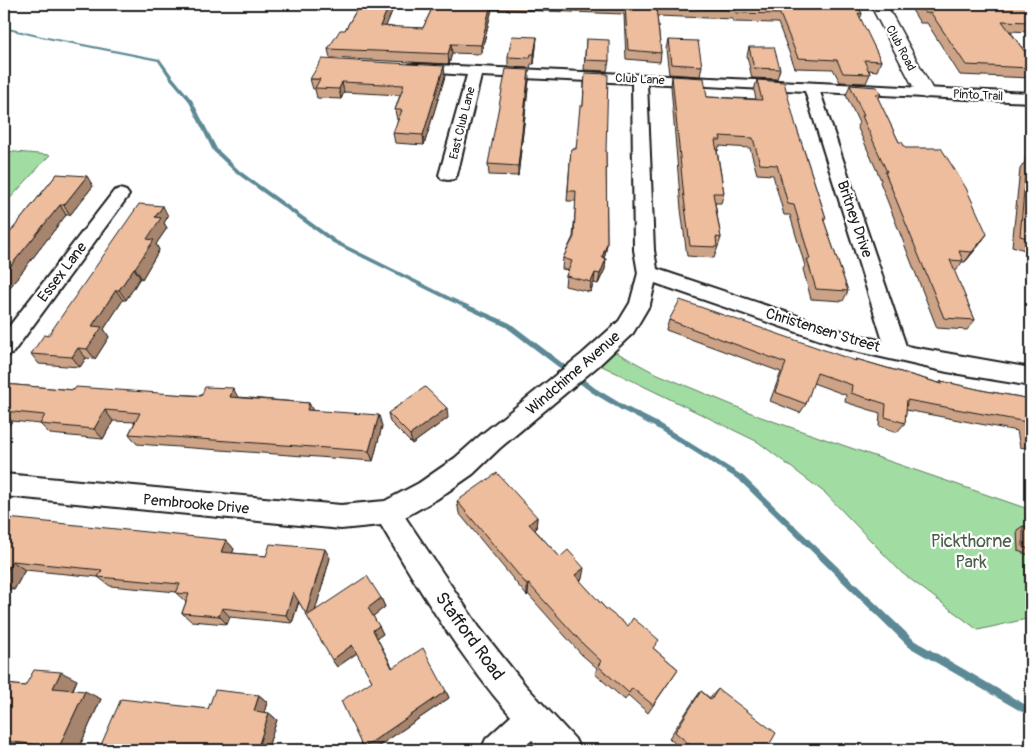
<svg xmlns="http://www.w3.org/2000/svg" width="1035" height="754" viewBox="0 0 1035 754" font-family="Pangolin,sans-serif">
  <rect width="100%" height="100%" fill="#fff"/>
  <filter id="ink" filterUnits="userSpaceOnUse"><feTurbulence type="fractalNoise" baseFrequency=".02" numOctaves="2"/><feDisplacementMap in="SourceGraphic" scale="10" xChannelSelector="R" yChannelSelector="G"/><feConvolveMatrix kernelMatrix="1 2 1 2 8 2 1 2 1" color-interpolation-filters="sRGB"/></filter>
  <g filter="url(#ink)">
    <g fill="#a1dca2" stroke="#5e7c5f">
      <path d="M4,151L50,155L4,205Z"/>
      <path d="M614,351L653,372L761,417L1031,510V618L978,630L902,573L825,493L758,442L600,365Z"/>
    </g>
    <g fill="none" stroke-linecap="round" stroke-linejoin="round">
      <path fill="#5c8995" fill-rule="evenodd" d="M4,27L42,36L160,59L173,77L192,100L217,149L240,171L337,241L454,299L510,323L595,388L625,406L660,424L743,476L915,641L1031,708V717L909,647L739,480L656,428L621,410L591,392L506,327L450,301L333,243L236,173L213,151L188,100L170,79L158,61L42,38L4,29Z"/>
      <g stroke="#1c1c1c" stroke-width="4">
        <g id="street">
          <path d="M414,64L1031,93V102L820,92L906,346L1031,368V386L947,372L846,349L655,283L650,304L633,333L598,366L500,448L473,474L437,499L405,517L479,627L525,685L575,739L580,750H542L532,740L521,750H481L486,739L511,716C461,658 420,592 381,525L341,529L4,496V474L341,505L385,501L419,483L455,458L482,434L582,354L619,321L630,303L638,273L634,250L632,83L481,76L457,175L454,179L448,180L442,179L439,175L467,75L409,71L407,68L409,65ZM647,83L805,91L883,341L848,333L657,269L654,250Z"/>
          <path d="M120,189L126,191L129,195L126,199L12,354L4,356V333L114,191Z"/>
        </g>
      </g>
      <g stroke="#1c1c1c" stroke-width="3">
        <path id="secondary" d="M870,4H886L934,92L932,96L925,98L918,96L916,92Z"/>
      </g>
      <use href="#street" fill="#fff" fill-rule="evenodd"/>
      <use href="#secondary" fill="#fff" fill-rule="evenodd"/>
    </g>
    <g fill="#cca387" stroke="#1c1c1c">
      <path d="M360,4H395L385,27L423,28L434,4H857L862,14L860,19L881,61L877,71L869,70L870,74L866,83L840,82L833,69L795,68L778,23L733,22V19L657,16L661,53L660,62L626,59L624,14L492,9L481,54L452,53L449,64L330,58L328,49L345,30Z"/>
      <path d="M915,4H993L1031,5V32L1010,31L1031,60V78L960,75L927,23H920L912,10Z"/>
      <path d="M537,37L536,47L534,64H531L530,68L508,67V57Z"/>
      <path d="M586,39L609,61L607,71L584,70Z"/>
      <path d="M668,40L702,66L700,76L669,74L666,49Z"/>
      <path d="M749,47L780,69L777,79L752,78L747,56Z"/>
      <path d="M445,76L424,145L395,143L393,133L398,120H397L395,110L400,95L344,92L341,99L317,98L315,89H313L310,79Z"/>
      <path d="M672,76L707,97L756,99L754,90L757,80L796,126L826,218L824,221L848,291L843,301L811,299L803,269L805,266L790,215H784L773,175L757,174L750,148L719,146L718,151L717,150L724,193L721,203H715L721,238L714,258L687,256L681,209L671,86Z"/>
      <path d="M529,80L518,176L489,175L488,164Z"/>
      <path d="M584,83L606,151L607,244L605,255L604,258L605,269L598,284L594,283L590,292L565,286L566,276L568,270L562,269L563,258L573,237L576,201H567L571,149H576L583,106Z"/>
      <path d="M850,85L881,94L878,99L899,142L905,148L980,244L965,262H962L956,271H954L975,320L967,330L937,328L880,182L881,180L857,126L859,123L846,95Z"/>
      <path d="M1031,109V252L1012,246L1020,169L1025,162L1030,110Z"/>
      <path d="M57,174L93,186L70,215H66L4,295V240Z"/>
      <path d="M168,216L164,223L167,228L156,244L159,250L142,279L140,278L126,300H123L104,329L109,337L95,359L86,358L80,367L39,364L31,354L48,336Z"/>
      <path d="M669,320L855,361L856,359L939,383L941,381L986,391L1031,399V449L1020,447L1017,431L906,410L905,423L897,432L879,426L880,413L845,402L846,395L813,383L806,404L800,413L770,401L781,372L666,330Z"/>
      <path d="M4,384L74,390L238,397L309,403L312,410L382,426L373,461L137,444L129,434L135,422L113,421L103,439L50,434L40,424L12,421L6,429H4Z"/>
      <path d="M388,413L448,418L412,444L390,422Z"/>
      <path d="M457,501L537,517L536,529L535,530L560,557L582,579L580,581L605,608L678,669L648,713L628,695L625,700L595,674L597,668L581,654L528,594L527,596L459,513Z"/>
      <path d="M4,523L226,540L234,549L232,553L266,556L330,558L315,611L381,598L385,607L373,616L383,634L377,638L393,668L446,691L449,698L373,750H365L372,681L357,653L337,667L299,602L292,623L230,617L227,624L191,621L182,613L186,602L176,593L177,592L110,586L98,577L25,570L14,590L4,589Z"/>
      <path d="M1023,526L1031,529V556L1018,551L1017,530Z"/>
      <path d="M77,680L73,690L101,699L78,750H54L4,744V684L25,686Z"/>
      <path d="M718,689L768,747L772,750H682L669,738L695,699L701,691L710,698Z"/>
      <path d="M259,695L267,702L264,713H269L277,720L267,750H115L101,745L208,709Z"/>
    </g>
    <g fill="#a6846e" stroke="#1c1c1c">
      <path d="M390,4H395L382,36L380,26Z"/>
      <path d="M491,4H492V9L481,54V45Z"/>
      <path d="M537,37L536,47L534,64V54Z"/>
      <path d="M451,44L452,53L449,64L448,54Z"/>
      <path d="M444,66L445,76L424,145L423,135Z"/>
      <path d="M529,70V80L518,176V166Z"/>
      <path d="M342,82L344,92L341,99L339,89Z"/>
      <path d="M87,176L93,186L70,215L64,205Z"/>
      <path d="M60,205L66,215L4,295V274Z"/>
      <path d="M163,206L168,216L164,223L167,228L156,244L159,250L142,279L135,268L155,217Z"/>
      <path d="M987,234L980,244L965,262L972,252Z"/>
      <path d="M607,244L605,255L600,268L602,257Z"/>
      <path d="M606,259L605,269L598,284L600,274Z"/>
      <path d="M134,268L140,278L126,300L119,290Z"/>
      <path d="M595,273L594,283L590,292L591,282Z"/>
      <path d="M116,290L123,300L104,329L109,337L95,359L87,349L92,326Z"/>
      <path d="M78,348L86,358L80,367L72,357Z"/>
      <path d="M233,388L239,399L230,397Z"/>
      <path d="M309,403L314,413L307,410Z"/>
      <path d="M447,408L448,418L412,444L410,435Z"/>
      <path d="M105,410L113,421L103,439L94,429Z"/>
      <path d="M4,414L12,421L6,429L4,427Z"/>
      <path d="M379,415L382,426L373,461L369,451Z"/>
      <path d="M537,517L536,529L528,535L529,524Z"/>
      <path d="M226,540L234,549L229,562L221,552Z"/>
      <path d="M325,549L330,558L312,622L306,614Z"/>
      <path d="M12,561L25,570L14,590L4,583V575Z"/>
      <path d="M584,568L582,579L573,586L575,575Z"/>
      <path d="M529,584L528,594L527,596V585Z"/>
      <path d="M293,592L299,600L292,623L286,615Z"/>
      <path d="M381,598L385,607L372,617L368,608Z"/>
      <path d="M222,608L230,617L227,624L219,616Z"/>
      <path d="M379,626L383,634L377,638L373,630Z"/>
      <path d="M352,645L357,653L337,667L332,660Z"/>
      <path d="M61,672L77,680L70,695L53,688Z"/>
      <path d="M85,691L101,699L78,750H69L59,747Z"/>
      <path d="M446,691L449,698L373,750H365L363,748Z"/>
      <path d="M259,695L267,702L263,718L254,711Z"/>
      <path d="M269,713L277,720L267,750H257Z"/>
    </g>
    <g fill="#edbd9d" stroke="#1c1c1c">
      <path d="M360,4H390L380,26L423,28L434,4H491L481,45L451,44L448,54L328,49L340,30H345Z"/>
      <path d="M593,4H857L862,14L858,13L881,61L864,60L870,74L843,73L837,60L798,58L780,14L736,13L735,10L656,7L661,53L628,50L625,5Z"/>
      <path d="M918,4H993L1031,5V22L1002,21L1031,60V68L966,65L931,13H925Z"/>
      <path d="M512,36L537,37L534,54H531L530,58L508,57Z"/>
      <path d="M586,39L609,40V61L585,60Z"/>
      <path d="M668,40L698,41L702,66L671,64Z"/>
      <path d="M749,47H774L780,69L754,68Z"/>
      <path d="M322,59L444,66L423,135L393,133L402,110H395L404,85L342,82L339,89L315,88L320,79H310Z"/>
      <path d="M506,69L529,70L518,166L488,164Z"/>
      <path d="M585,73L608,74L606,151L607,244L602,257L606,259L600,274L595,273L591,282L566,276L572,261L563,258L574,237L576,191H568L571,149H576L580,106H583Z"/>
      <path d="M672,76L704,78L707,97L762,100L757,80L784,82L796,126L826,218H823L848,291L816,289L807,259H810L794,205L788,204L777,165L760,164L753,138L720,136L721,140H715L724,193H713L721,238L716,237L717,247L690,246L684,198Z"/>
      <path d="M850,85L877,87L881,94H876L899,142H902L905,148H941L966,188L987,234L972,252L959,251L963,261L950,260L975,320L944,318L885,172H887L862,116H864Z"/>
      <path d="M1027,159L1031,160V239L1020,236Z"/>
      <path d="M57,174L87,176L64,205H60L4,274V240Z"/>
      <path d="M139,204L163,206L155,217L161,218L147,239L154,240L135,268H134L119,290H116L92,326L102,327L87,349L78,348L72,357L31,354L44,335L48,336L63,314Z"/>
      <path d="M680,300L856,361V359L942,384L941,381L986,391L1031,399V439L1030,438L1027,422L907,400L905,423L885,417L886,404L851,393L852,385L817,373L806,404L775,392L786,363L669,320Z"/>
      <path d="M4,384L74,390L76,387L201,396L205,387L233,388L230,397L309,403L307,410L379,415L369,451L129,434L140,413L105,410L94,429L40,424L45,415L4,411Z"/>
      <path d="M425,387L447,408L410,435L388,413Z"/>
      <path d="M497,473L537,517L529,524L560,557L568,550L584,568L575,575L605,608L628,626L633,618L659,640L653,648L678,669L653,705L632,688L629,693L598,666L601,661L584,645L529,584L527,585L457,501Z"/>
      <path d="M7,518L226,540L221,552L266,556L270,544L325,549L306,614L293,592L286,615L222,608L219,616L182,613L189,594L176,593L180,584L98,577L102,570L12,561L4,575V523Z"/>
      <path d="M1023,526L1031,529V550L1023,547Z"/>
      <path d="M367,576L381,598L368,608L379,626L373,630L392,668L423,648L446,691L363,748L341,701L372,681L352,645L332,660L307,616Z"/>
      <path d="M34,670L61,672L53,688L85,691L59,747L4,741V684L25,686Z"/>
      <path d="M718,689L776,733L768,747L772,750H696L675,732L701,691L711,700Z"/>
      <path d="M215,690L259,695L254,711L269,713L257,750H142L101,745L121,699L208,709Z"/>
    </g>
  </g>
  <g text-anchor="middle" stroke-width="4.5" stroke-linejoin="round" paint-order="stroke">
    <g font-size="12" fill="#1c1c1c" stroke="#fff">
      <text transform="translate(901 48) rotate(62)" y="4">Club Road</text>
      <text transform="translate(640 79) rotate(3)" y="4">Club Lane</text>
      <text transform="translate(978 95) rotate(3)" y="4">Pinto Trail</text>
      <text transform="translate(462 123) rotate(-76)" y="4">East Club Lane</text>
    </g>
    <g font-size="15" fill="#1c1c1c" stroke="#fff">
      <text transform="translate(855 219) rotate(71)" y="5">Britney Drive</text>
      <text transform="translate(62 272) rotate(-53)" y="5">Essex Lane</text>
      <text transform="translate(823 330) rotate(17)" y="5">Christensen Street</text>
      <text transform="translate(573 373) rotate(-41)" y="5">Windchime Avenue</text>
      <text transform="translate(196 504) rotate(5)" y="5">Pembrooke Drive</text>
    </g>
    <g font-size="18" fill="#4b5f4b" stroke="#fff">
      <text x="971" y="547">Pickthorne<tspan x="971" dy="21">Park</tspan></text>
    </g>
    <g font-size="18" fill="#1c1c1c" stroke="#fff">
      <text transform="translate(470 636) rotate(54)" y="6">Stafford Road</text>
    </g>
  </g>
  <rect width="1035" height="754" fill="none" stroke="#fff" stroke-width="20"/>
  <rect x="10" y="10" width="1015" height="734" fill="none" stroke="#1c1c1c" stroke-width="2" filter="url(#ink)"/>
</svg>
